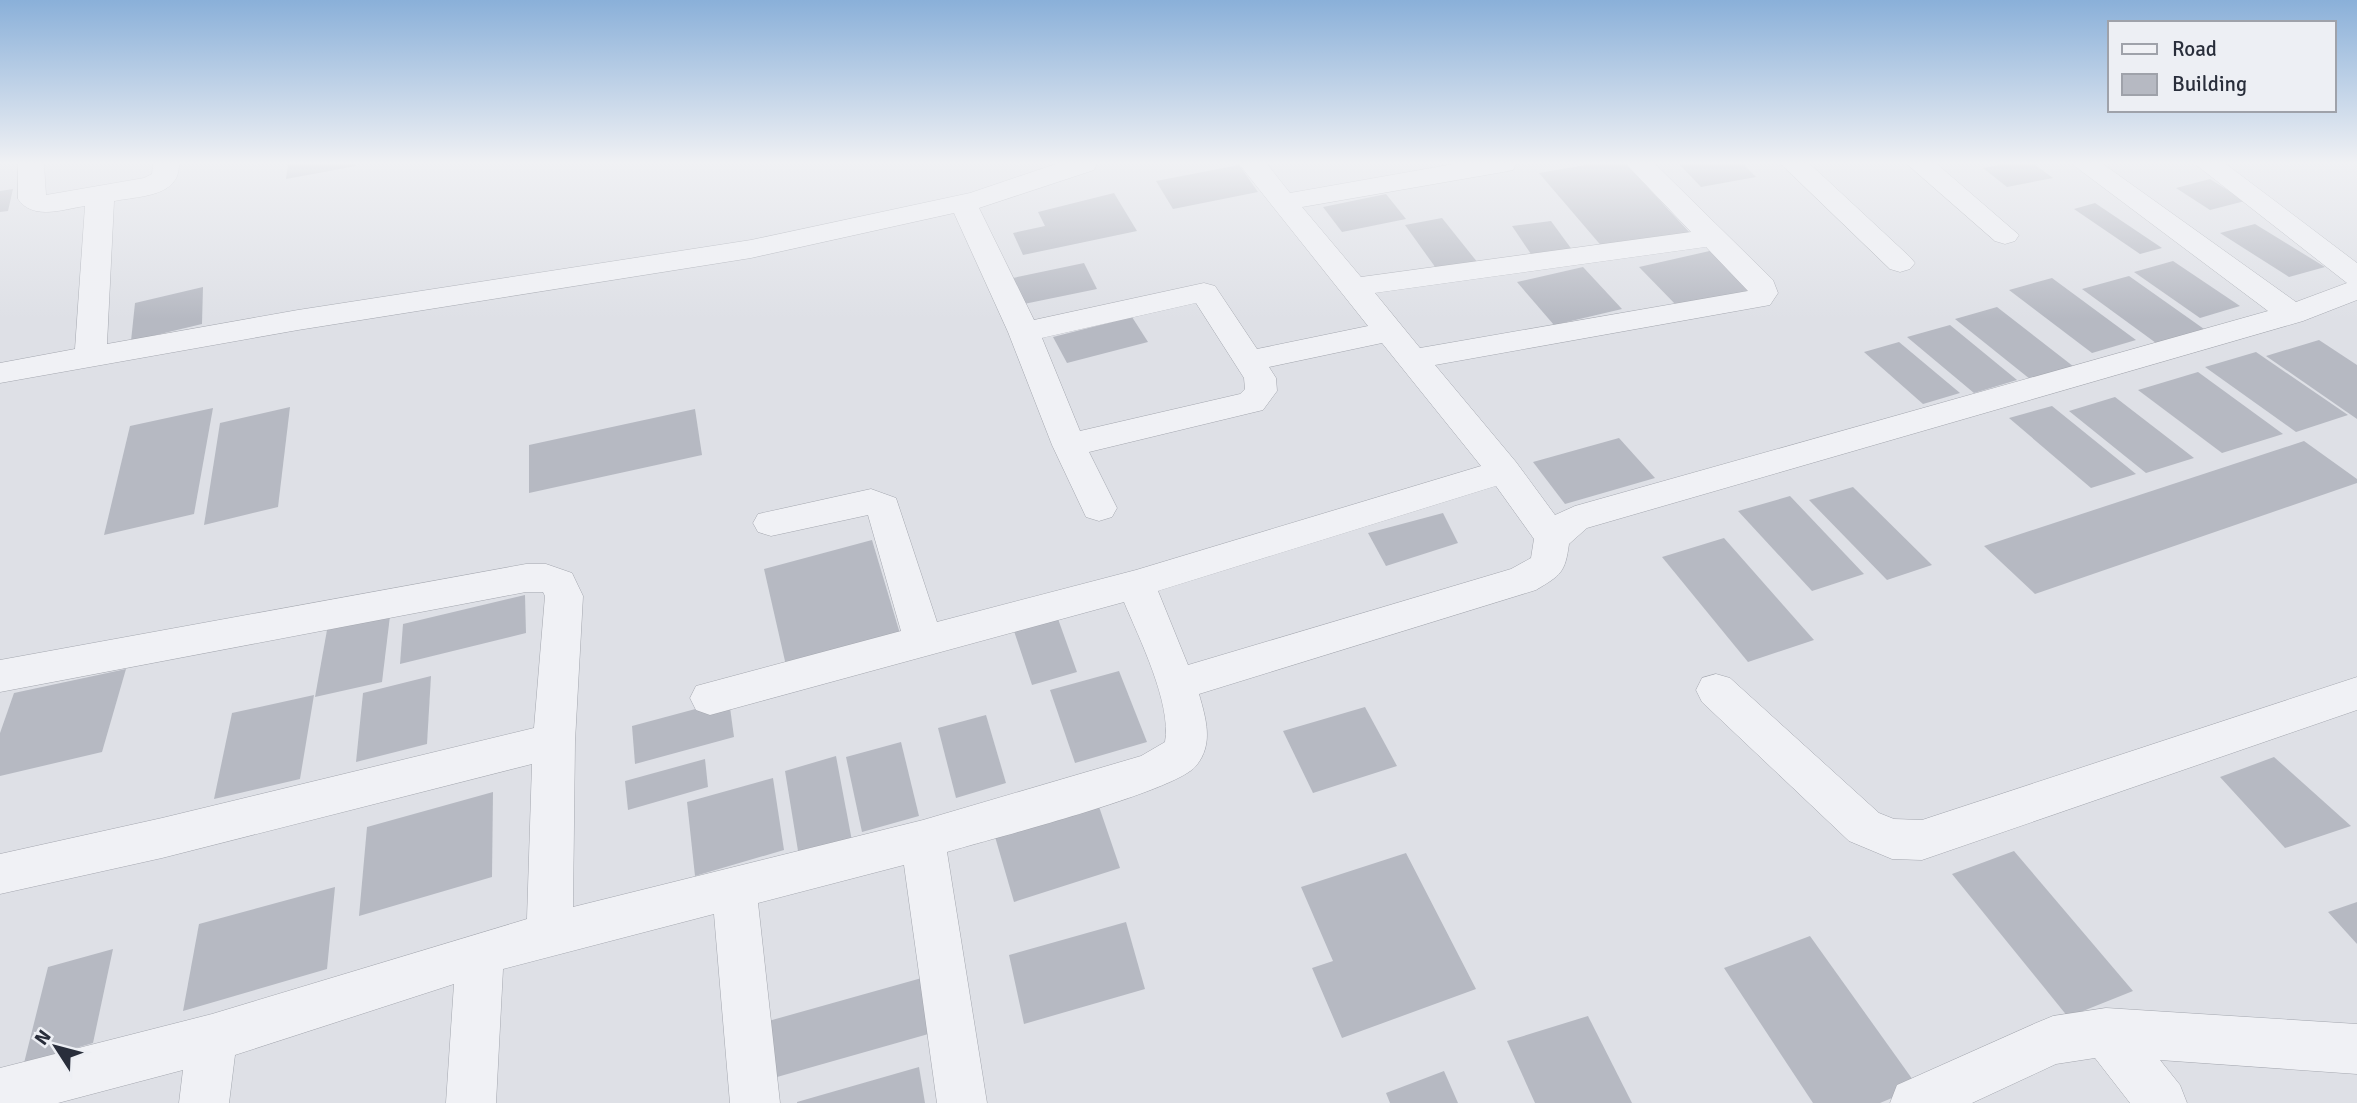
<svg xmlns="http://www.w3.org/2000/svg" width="2357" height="1103" viewBox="0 0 2357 1103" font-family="Signika,sans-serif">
  <rect width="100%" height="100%" fill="#dee0e6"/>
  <g fill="#b6b9c2">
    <path d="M288,164H355L356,166L286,179Z"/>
    <path d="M1591,164H1626L1691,234L1604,249L1539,173Z"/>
    <path d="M1679,164H1743L1756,177L1701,187Z"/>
    <path d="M2005,164H2034L2053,178L2007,187L1983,168Z"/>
    <path d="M1239,165L1258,192L1173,209L1156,181Z"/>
    <path d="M2210,179L2245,201L2210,210L2176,188Z"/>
    <path d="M13,189L8,211L0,212V191Z"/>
    <path d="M1114,193L1137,231L1023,255L1013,233L1045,226L1038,212Z"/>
    <path d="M1386,194L1406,219L1342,232L1323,207Z"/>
    <path d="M2095,203L2162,248L2140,254L2074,209Z"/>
    <path d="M1442,218L1478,263L1438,271L1405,225Z"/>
    <path d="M1551,221L1573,251L1533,257L1512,226Z"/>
    <path d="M2255,224L2325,267L2289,277L2220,233Z"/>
    <path d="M1714,250L1755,289L1678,307L1639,267Z"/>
    <path d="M2173,261L2240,306L2200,318L2134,272Z"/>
    <path d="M1084,263L1097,289L1019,305L1008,279Z"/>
    <path d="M1583,267L1622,309L1554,325L1517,282Z"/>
    <path d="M2129,276L2204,329L2156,343L2082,289Z"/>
    <path d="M2052,278L2136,340L2092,353L2009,290Z"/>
    <path d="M203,287L202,324L131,341L135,303Z"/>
    <path d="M1997,307L2078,370L2035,383L1955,319Z"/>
    <path d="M1132,317L1148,342L1067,363L1053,337Z"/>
    <path d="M1950,325L2017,380L1974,393L1907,337Z"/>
    <path d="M2319,340L2357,365V419L2266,356Z"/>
    <path d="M1899,342L1960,393L1923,404L1864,352Z"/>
    <path d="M2256,352L2348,415L2296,432L2205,367Z"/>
    <path d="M2198,372L2283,434L2222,453L2138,390Z"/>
    <path d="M2115,397L2194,458L2146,473L2069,411Z"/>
    <path d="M2052,406L2136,474L2091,488L2009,418Z"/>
    <path d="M290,407L278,507L204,525L220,423Z"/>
    <path d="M213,408L194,514L104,535L130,426Z"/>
    <path d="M695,409L702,455L529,493V445Z"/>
    <path d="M1619,438L1655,478L1565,504L1533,462Z"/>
    <path d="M2304,441L2357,479V483L2035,594L1984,546Z"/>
    <path d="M1853,487L1932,565L1887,580L1809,500Z"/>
    <path d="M1790,496L1864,574L1812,591L1738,511Z"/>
    <path d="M1443,513L1458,543L1386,566L1368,533Z"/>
    <path d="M1724,538L1814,640L1748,662L1662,557Z"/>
    <path d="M872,540L901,637L787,670L764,569Z"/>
    <path d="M525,595L526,633L400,664L403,624Z"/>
    <path d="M390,616L382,682L315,697L327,630Z"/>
    <path d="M1057,616L1077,672L1032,685L1013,628Z"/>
    <path d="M126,669L102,752L0,776V733L14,693Z"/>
    <path d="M1119,671L1147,742L1075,763L1050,690Z"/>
    <path d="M431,676L427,744L356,762L363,693Z"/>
    <path d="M314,695L300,779L214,799L232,713Z"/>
    <path d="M729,700L734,737L635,764L632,726Z"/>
    <path d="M1365,707L1397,766L1313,793L1283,731Z"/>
    <path d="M986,715L1006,783L956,798L938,728Z"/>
    <path d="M901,742L919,816L862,832L846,757Z"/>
    <path d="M836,756L852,841L799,857L785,771Z"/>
    <path d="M2274,757L2351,826L2285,848L2220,777Z"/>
    <path d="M705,759L708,787L628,810L625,781Z"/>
    <path d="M773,778L784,850L695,876L687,802Z"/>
    <path d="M493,792L492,877L359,916L367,827Z"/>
    <path d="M1094,792L1120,868L1014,902L991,823Z"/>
    <path d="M2014,851L2133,991L2068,1017L1952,874Z"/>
    <path d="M1406,853L1476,989L1342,1038L1312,968L1333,961L1301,887Z"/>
    <path d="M335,887L327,969L183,1011L199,924Z"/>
    <path d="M2357,902V944L2328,912Z"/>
    <path d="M1126,922L1145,989L1024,1024L1009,955Z"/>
    <path d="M1810,936L1918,1087L1880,1103H1813L1724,968Z"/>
    <path d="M113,949L93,1043L24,1063L48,967Z"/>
    <path d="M936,974L946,1029L770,1079L765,1022Z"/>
    <path d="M1588,1016L1632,1103H1535L1507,1041Z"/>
    <path d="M919,1067L925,1103H797V1102Z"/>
    <path d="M1444,1071L1458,1103H1390L1386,1093Z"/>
  </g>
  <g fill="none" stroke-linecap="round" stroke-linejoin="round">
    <g stroke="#a4a7af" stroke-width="1">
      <g id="street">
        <path d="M18,164H44L46,195L144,178L152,174L153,164H179C180,197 139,196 114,201L107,344L298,310L751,240L970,193L1056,164H1097L1094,170L979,208L1034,320L1204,283L1215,286L1257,349L1368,326L1239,164H1267L1290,193L1454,164H1516L1513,170L1503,172L1302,207L1361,277L1691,232L1626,164H1655L1773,280L1778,293L1770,305L1435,365L1516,462L1555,515L1575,506L2268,311L2072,164H2103L2296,302L2347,283L2195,164H2226L2357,263V300L2303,321L1587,528L1569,544C1565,573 1561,575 1536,590L1199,694C1206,719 1214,744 1196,766C1175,792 990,839 947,852L987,1103H937L904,865L758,903L780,1103H730L714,914L503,969L496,1103H446L454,984L235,1055L229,1103H179L183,1070L58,1103H0V1068L212,1014L527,919L532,764L162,858L0,894V854L162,818L534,728L545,596L543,592H526L0,692V660L526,564H546L572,573L583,596L575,741L573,907L923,820L1141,756L1165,742C1172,704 1139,638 1124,602L710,715L696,710L690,698L696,686L901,631L868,515L771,536L758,532L753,523L758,514L871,489L896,498L937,622L1136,570L1481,466L1382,343L1269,367L1276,378L1277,391L1263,410L1089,452L1117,508L1112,517L1099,521L1086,517L1052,445L1008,332L954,213L751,258L298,330L0,383V363L75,349L85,206C64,209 33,221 18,199ZM1706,247L1748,291L1420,348L1375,293ZM1196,303L1244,378L1245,389L1240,394L1080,431L1042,338ZM1496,486L1534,539L1531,558L1511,569L1188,665L1158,591Z"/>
        <path d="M1781,164H1810L1910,257L1915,263L1910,269L1900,272L1890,269Z"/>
        <path d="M1907,164H1937L2019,235L2015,241L2005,244L1995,241Z"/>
        <path d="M1716,674L1730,678L1879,813L1894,819L1922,820L2357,677V710L1922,860L1892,859L1849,841L1702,702L1696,690L1702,678Z"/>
        <path d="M2106,1008L2357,1024V1074L2160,1060L2180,1085L2187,1103H2130L2095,1058L2056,1064L1972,1103H1890L1897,1085L2036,1023L2053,1016Z"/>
      </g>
    </g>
    <use href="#street" fill="#f0f1f5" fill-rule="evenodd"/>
  </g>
  <linearGradient id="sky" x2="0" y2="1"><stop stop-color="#8ab0d9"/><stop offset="0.51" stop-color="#f0f1f4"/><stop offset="1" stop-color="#f0f1f4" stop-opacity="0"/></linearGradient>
  <rect width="2357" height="319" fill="url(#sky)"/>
  <rect x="2108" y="21" width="228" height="91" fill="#edeff4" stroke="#9fa2aa" stroke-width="2"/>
  <rect x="2122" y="44" width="35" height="10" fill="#f0f1f5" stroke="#9fa2aa" stroke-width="2"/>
  <text x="2172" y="56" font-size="21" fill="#292e3b">Road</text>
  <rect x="2122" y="74" width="35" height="21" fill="#b6b9c2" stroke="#9fa2aa" stroke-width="2"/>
  <text x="2172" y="91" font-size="21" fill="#292e3b">Building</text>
  <g transform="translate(56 1047) rotate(306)" stroke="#edeff4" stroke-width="5" paint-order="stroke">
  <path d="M0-5L12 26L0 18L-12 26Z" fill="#292e3b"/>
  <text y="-10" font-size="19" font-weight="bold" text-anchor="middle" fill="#292e3b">N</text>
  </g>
</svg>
